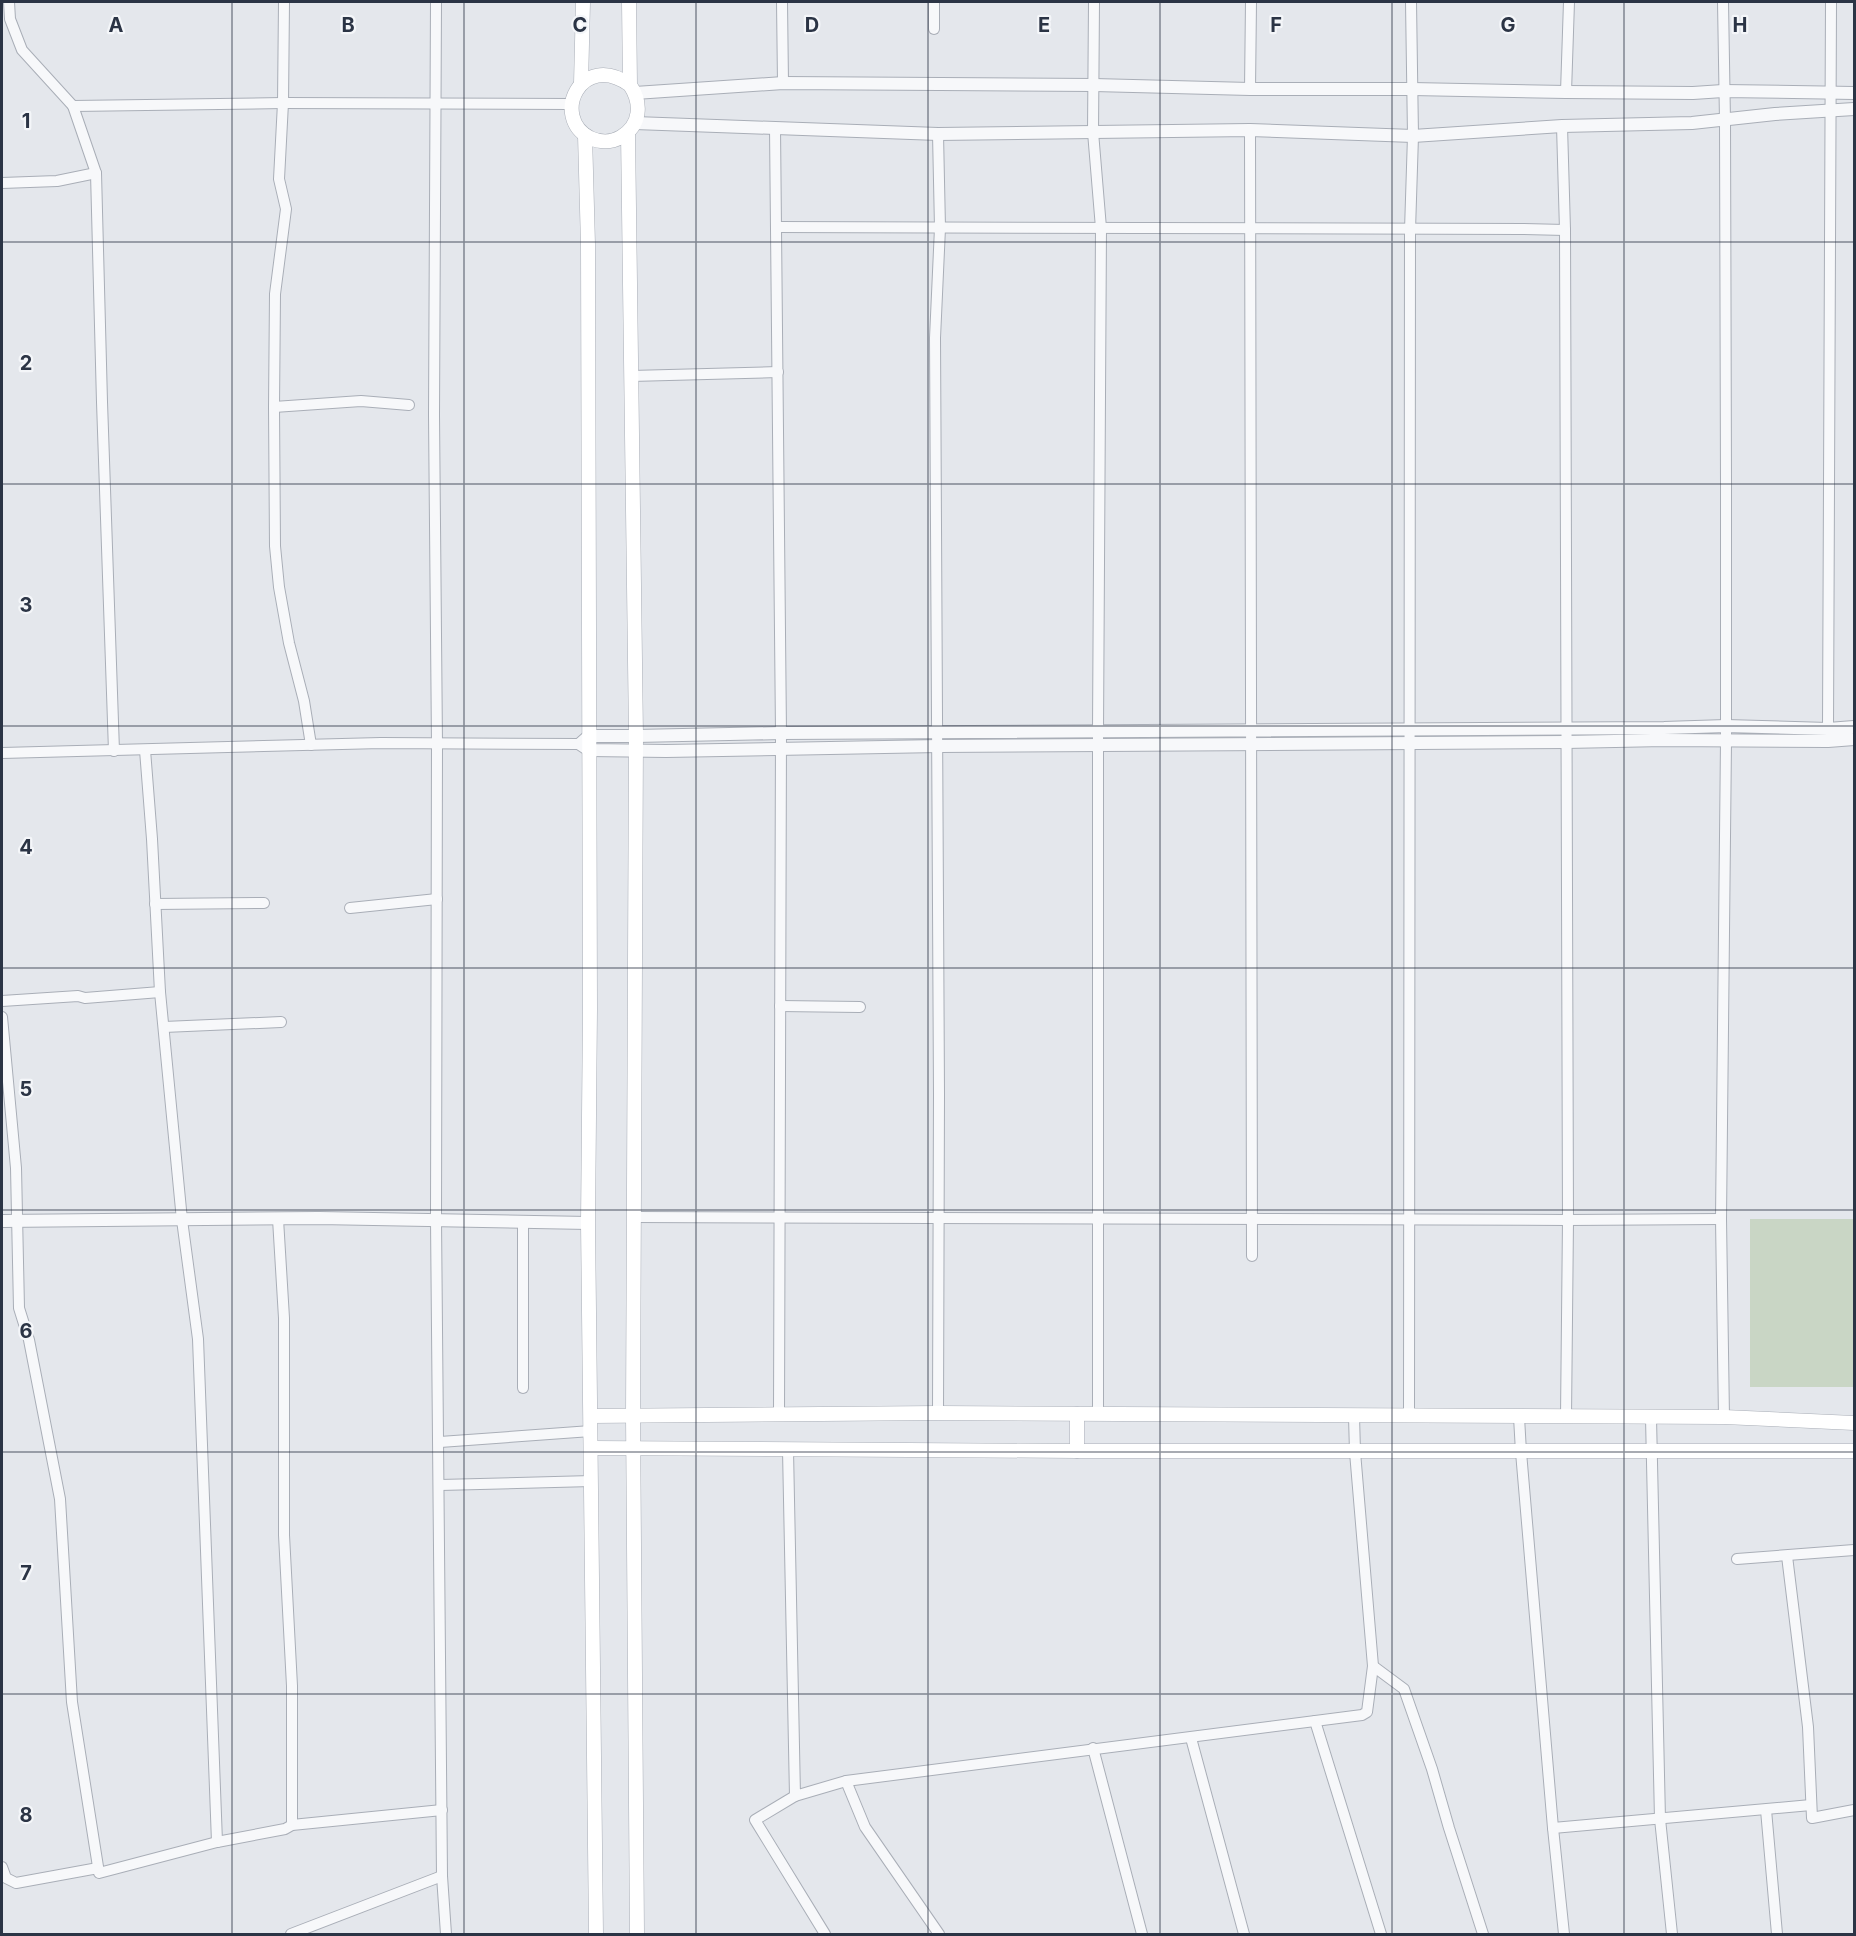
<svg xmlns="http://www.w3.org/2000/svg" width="1856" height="1936" viewBox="0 0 1856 1936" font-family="Inter,sans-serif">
  <rect width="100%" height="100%" fill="#e4e7ec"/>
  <rect fill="#c9d6c5" x="1750" y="1219" width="104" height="168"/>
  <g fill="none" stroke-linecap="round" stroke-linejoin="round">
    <g stroke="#a9aeb7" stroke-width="12">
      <g id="minor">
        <path d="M9,2L10,19L22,50L73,106L283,103L571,104"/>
        <path d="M284,2L283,103L279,179L286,209L275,294L274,407L275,546L279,587L289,643L304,701L311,745"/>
        <path d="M436,2L434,415L437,744L436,1220L442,1876L446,1934"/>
        <path d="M782,2L783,83"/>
        <path d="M1094,2L1093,132L1101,228L1098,730V1414"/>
        <path d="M1723,2L1725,121L1726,482V741L1721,1219L1724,1417"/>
        <path d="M934,29V2"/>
        <path d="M1250,89L1251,2"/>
        <path d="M1566,92L1569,2"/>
        <path d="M73,106L96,173L102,402L114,751"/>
        <path d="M1562,126L1565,230L1568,1220L1566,1417"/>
        <path d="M775,128L781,733L779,1414"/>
        <path d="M1250,130L1252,1256"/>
        <path d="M2,183L57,181L96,173"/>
        <path d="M777,227L1523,229L1565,230"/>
        <path d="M631,376L778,372"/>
        <path d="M274,407L361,401L409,405"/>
        <path d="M1828,729L1831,2"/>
        <path d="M145,750L152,839L160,992L182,1220L198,1339L217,1842"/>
        <path d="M2,753L381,743L580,744"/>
        <path d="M155,904L264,903"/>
        <path d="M350,908L437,899"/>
        <path d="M2,1001L78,996L85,998L160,992"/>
        <path d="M780,1006L860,1007"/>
        <path d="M2,1017L16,1168L19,1308L29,1340L60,1499L72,1702L99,1873L217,1842L285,1829L292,1825L442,1810"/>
        <path d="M164,1027L281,1022"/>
        <path d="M635,1217L1568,1220L1721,1219"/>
        <path d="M278,1219L284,1318V1535L292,1686V1825"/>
        <path d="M523,1222V1388"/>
        <path d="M938,1413L939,1094L935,338L940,228L938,134"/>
        <path d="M1409,1416L1410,230L1413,136L1411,2"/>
        <path d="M1519,1417L1521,1452L1553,1828L1564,1934"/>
        <path d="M1651,1418L1660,1819L1672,1934"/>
        <path d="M440,1442L591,1431"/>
        <path d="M788,1450L795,1796L846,1781L1362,1715L1367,1712L1373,1666L1355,1452L1354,1416"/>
        <path d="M440,1485L592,1481"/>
        <path d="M1787,1556L1808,1727L1812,1818L1854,1810"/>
        <path d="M1737,1559L1854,1550"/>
        <path d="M1373,1666L1404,1689L1432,1769L1449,1828L1483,1934"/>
        <path d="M1315,1721L1381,1934"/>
        <path d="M1191,1738L1244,1934"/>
        <path d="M1093,1748L1142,1934"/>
        <path d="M846,1781L865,1827L939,1934"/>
        <path d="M795,1796L755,1820L825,1934"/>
        <path d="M1766,1810L1777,1934"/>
        <path d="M1553,1828L1811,1805"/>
        <path d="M2,1867L6,1878L16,1883L98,1868"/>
        <path d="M291,1934L442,1876"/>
      </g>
    </g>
    <g stroke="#a9aeb7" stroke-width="14">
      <g id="tertiary">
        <path d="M635,93L783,83L1094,85L1250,89H1412L1566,92L1693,93L1723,91L1854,93"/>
        <path d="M635,123L938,134L1250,130L1413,136L1562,126L1692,123L1775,114L1854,109"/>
        <path d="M1854,727L1828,729L1726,726L1664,728L781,733L636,736H589L580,744L589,750L666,751L939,746L1566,742L1664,740L1828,741L1854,739"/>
        <path d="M2,1221L319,1218L588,1223"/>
      </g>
    </g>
    <g stroke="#a9aeb7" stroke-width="15">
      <g id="secondary">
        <path d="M629,2L630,85C642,103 641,125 621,137C611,143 599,142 590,138C550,117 581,50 630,85"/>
        <path d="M581,84L583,2"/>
        <path d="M628,133L636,736L633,1416L637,1934"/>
        <path d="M585,135L588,245L590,1009L588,1223L596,1934"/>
        <path d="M591,1416L938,1413L1724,1417L1854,1423"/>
        <path d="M592,1448L1077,1451H1854"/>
        <path d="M1077,1451V1414"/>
      </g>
    </g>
    <use href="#minor" stroke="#f7f8fa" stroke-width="10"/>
    <use href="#tertiary" stroke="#f7f8fa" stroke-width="12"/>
    <use href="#secondary" stroke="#fff" stroke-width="14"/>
  </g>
  <path fill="none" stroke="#2b3445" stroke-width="1.5" stroke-opacity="0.55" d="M232,2V1934M464,2V1934M696,2V1934M928,2V1934M1160,2V1934M1392,2V1934M1624,2V1934M2,242H1854M2,484H1854M2,726H1854M2,968H1854M2,1210H1854M2,1452H1854M2,1694H1854"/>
  <g font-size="20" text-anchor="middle" font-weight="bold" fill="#2b3445" stroke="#f4f6f9" stroke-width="4.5" stroke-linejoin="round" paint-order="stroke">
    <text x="116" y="32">A</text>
    <text x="348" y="32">B</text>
    <text x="580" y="32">C</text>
    <text x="812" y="32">D</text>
    <text x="1044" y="32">E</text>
    <text x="1276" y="32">F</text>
    <text x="1508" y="32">G</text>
    <text x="1740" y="32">H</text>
    <text x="26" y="128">1</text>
    <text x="26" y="370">2</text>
    <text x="26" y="612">3</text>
    <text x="26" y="854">4</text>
    <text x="26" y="1096">5</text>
    <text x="26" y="1338">6</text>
    <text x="26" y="1580">7</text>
    <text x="26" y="1822">8</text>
  </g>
  <rect width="1856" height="1936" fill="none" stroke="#2b3445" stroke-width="6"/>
</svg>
